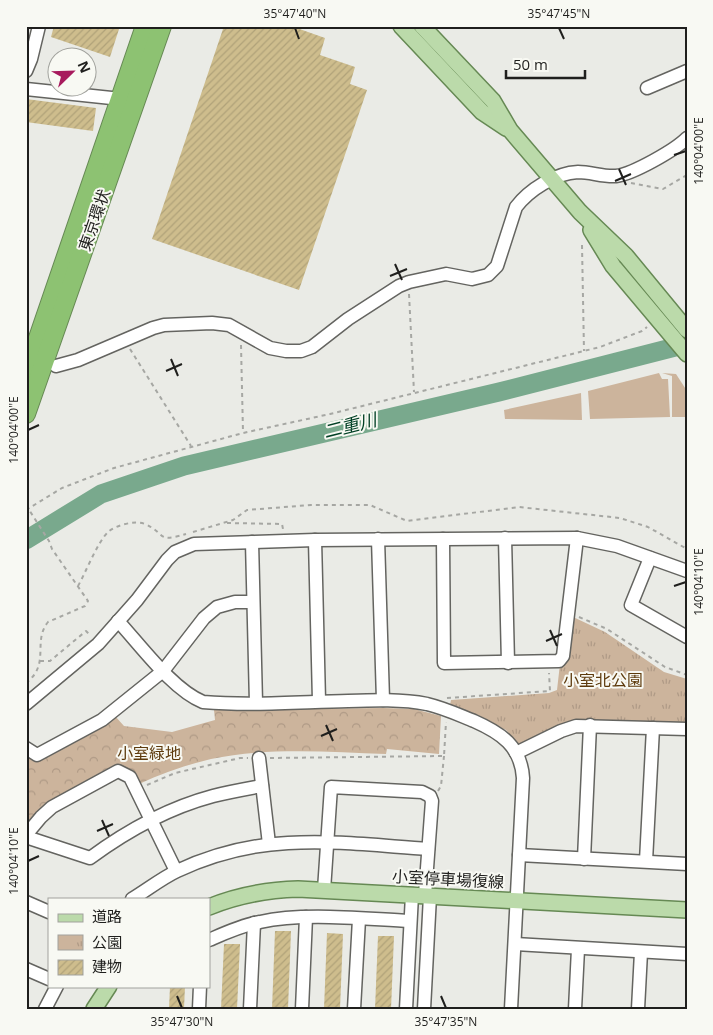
<svg xmlns="http://www.w3.org/2000/svg" width="713" height="1035" viewBox="0 0 713 1035" font-family="'Open Sans','Noto Sans JP',sans-serif">
  <defs>
    <pattern id="forest-crowns" width="20" height="18" patternUnits="userSpaceOnUse" patternTransform="scale(1.25)"><rect width="20" height="18" fill="#ccb49c"/><path d="M2 6a3 3 0 1 1 6 0M12 15a3 3 0 1 1 6 0" fill="none" stroke="#af9a86"/></pattern>
    <pattern id="park-tufts" width="24" height="20" patternUnits="userSpaceOnUse" patternTransform="scale(1.25)"><rect width="24" height="20" fill="#ccb49c"/><path d="M3 7l-1-3M5 7V3M7 7l1-3M15 17l-1-3M17 17v-4M19 17l1-3" fill="none" stroke="#af9a86"/></pattern>
    <pattern id="building-hatch" width="6" height="6" patternUnits="userSpaceOnUse" patternTransform="scale(1.25)"><rect width="6" height="6" fill="#cebd8d"/><path d="M-1 1l2-2M0 6l6-6M5 7l2-2" fill="none" stroke="#b0a279"/></pattern>
  </defs>
  <rect width="100%" height="100%" fill="#eaebe6"/>
  <g fill="#ccb49c">
    <path d="M659,373L662,379H668L670,417L590,419L588,391Z"/>
    <path d="M662,373L676,374L687,391V417H672V376Z"/>
    <path d="M581,393L582,420L505,419L504,410Z"/>
  </g>
  <path fill="url(#forest-crowns)" d="M383,708L414,709L441,716L439,754L387,749L386,754C330,752 267,747 211,759C186,765 162,773 139,784L132,770L117,765C85,783 49,796 26,826V755L37,762L105,723L115,716L124,726L172,732L215,720L214,710Z"/>
  <path fill="url(#park-tufts)" d="M571,616L605,632L664,672L687,679V727L589,722L525,743H517L506,730L450,705L451,700L549,693L557,690L560,664Z"/>
  <g fill="none" stroke-linecap="round" stroke-linejoin="round">
    <path stroke="#79a98d" stroke-width="19" d="M26,540L101,494L184,466L499,392L687,344"/>
  </g>
  <g fill="url(#building-hatch)">
    <path d="M54,26H120L110,57L51,37Z"/>
    <path d="M224,26H291L325,38L320,55L355,67L350,84L367,90L299,290L152,239Z"/>
    <path d="M26,99L96,108L93,131L26,122Z"/>
    <path d="M275,931H291L288,1009H272Z"/>
    <path d="M327,933L343,934L340,1009H324Z"/>
    <path d="M378,936H394L391,1009H375Z"/>
    <path d="M224,944H240L237,1009H221Z"/>
    <path d="M170,986H185L184,1009H169Z"/>
  </g>
  <g fill="none" stroke-linecap="round" stroke-linejoin="round">
    <g stroke="#646460" stroke-width="15">
      <g id="minor">
        <path d="M26,71L31,59L39,26"/>
        <path d="M647,88L687,71"/>
        <path d="M26,89L121,99"/>
        <path d="M56,366L78,360L153,328L164,325L212,323L229,325L270,348L286,351H301L312,347L348,319L399,286L409,282L446,274L472,279L488,275L497,266L516,207C529,190 555,173 578,172C591,172 603,177 616,176C633,174 675,150 687,138"/>
        <path d="M505,538L508,663"/>
        <path d="M378,539L383,700"/>
        <path d="M443,539L444,663L559,661L563,656L577,538"/>
        <path d="M315,540L319,701"/>
        <path d="M252,542L256,703"/>
        <path d="M650,558L631,605L687,637"/>
        <path d="M118,621C141,646 173,690 203,702C251,706 300,702 348,701C374,700 402,699 427,704C444,708 459,715 474,721C501,733 521,746 523,778L511,1009"/>
        <path d="M26,704L98,644L137,600L167,560L175,552L194,544L315,540L577,538L617,546L687,571"/>
        <path d="M26,748L37,755L102,720L163,671L204,618L217,607L235,602H253"/>
        <path d="M516,753L561,731L576,726L687,729"/>
        <path d="M259,758L269,844"/>
        <path d="M26,835L41,817L52,807L118,771L130,777L176,871"/>
        <path d="M26,837L90,858C128,830 168,808 213,796C229,792 246,789 262,786"/>
        <path d="M519,855L687,864"/>
        <path d="M584,859L590,725"/>
        <path d="M646,861L653,728"/>
        <path d="M324,890L331,787L422,792L430,796L432,801L425,895"/>
        <path d="M132,899C147,890 162,878 177,871C211,855 250,845 288,843C334,840 382,846 428,849"/>
        <path d="M26,902L49,912"/>
        <path d="M209,940C225,933 242,925 260,922C304,912 364,919 410,921"/>
        <path d="M515,944L687,954"/>
        <path d="M26,969L49,979"/>
        <path d="M45,1009L57,986"/>
        <path d="M199,1009L200,986"/>
        <path d="M250,1009L254,923"/>
        <path d="M302,1009L306,917"/>
        <path d="M354,1009L359,919"/>
        <path d="M406,1009L412,895"/>
        <path d="M424,1009L430,896"/>
        <path d="M575,1009L578,949"/>
        <path d="M638,1009L641,952"/>
      </g>
    </g>
    <g stroke="#668954" stroke-width="18">
      <g id="major">
        <path d="M401,26L482,112L506,128"/>
        <path d="M422,26L493,101L510,130L580,212L626,256L687,330"/>
        <path d="M591,230L613,266L687,354"/>
        <path d="M209,907C238,895 267,890 298,889L687,910"/>
        <path d="M94,1009L109,986"/>
      </g>
    </g>
    <g stroke="#668954" stroke-width="20">
      <g id="highway">
        <path d="M26,373L145,26"/>
        <path d="M26,414L162,26"/>
      </g>
    </g>
    <g stroke="#a6a7a3" stroke-width="2" stroke-dasharray="4 4" stroke-linecap="butt">
      <path d="M631,183L663,189L687,175"/>
      <path d="M582,245L584,351"/>
      <path d="M409,294L414,392"/>
      <path d="M241,345L243,432"/>
      <path d="M130,349L191,446"/>
      <path d="M26,505L49,541L52,549L88,601L85,606L48,622C32,642 51,664 26,683"/>
      <path d="M26,510L62,488L114,468L243,433L330,414L600,347L642,331L647,327"/>
      <path d="M227,523L282,524L283,529"/>
      <path d="M193,532L233,520L247,510L311,505H370L407,521L519,507L620,518L648,527L687,549"/>
      <path d="M78,586C86,572 97,543 108,532C116,525 135,520 145,524C167,534 156,543 186,534"/>
      <path d="M579,617L607,629L665,667L687,675"/>
      <path d="M40,661H50L86,631L90,635"/>
      <path d="M447,698L550,691L549,673"/>
      <path d="M270,758L444,756L446,722"/>
      <path d="M147,785L175,773L240,758H248"/>
      <path d="M438,791L441,786L444,756"/>
    </g>
    <use href="#minor" stroke="#fff" stroke-width="12"/>
    <use href="#major" stroke="#bbdaaa" stroke-width="15"/>
    <use href="#highway" stroke="#8dc272" stroke-width="18"/>
  </g>
  <path fill="none" stroke="#1f1f1d" stroke-width="2" d="M295,28L299,39M559,28L564,39M674,155L686,151M619,169L626,185M615,181L631,174M395,264L402,280M390,276L407,269M171,359L178,376M166,371L182,364M28,430L39,425M674,586L686,582M550,630L557,646M546,641L562,634M326,725L333,741M321,736L337,729M102,820L109,836M97,831L113,824M28,861L39,856M177,996L182,1008M441,996L446,1008"/>
  <g text-anchor="middle" stroke-width="4" stroke-linejoin="round" paint-order="stroke">
    <g font-size="16" fill="#1f1f1d" stroke="#f8f9f3">
      <text transform="translate(94 220) rotate(-71)" y="6">東京環状</text>
      <text transform="translate(448 879) rotate(3)" y="6">小室停車場復線</text>
    </g>
    <g font-size="16" fill="#5d3a0c" stroke="#f8f9f3">
      <text x="603" y="686">小室北公園</text>
      <text x="149" y="759">小室緑地</text>
    </g>
    <g font-size="18" font-style="italic" fill="#004025" stroke="#f8f9f3">
      <text transform="translate(350 426) rotate(-14)" y="6">二重川</text>
    </g>
  </g>
  <rect width="713" height="1035" fill="none" stroke="#f8f9f3" stroke-width="55"/>
  <rect x="48" y="898" width="162" height="90" fill="#f8f9f3" stroke="#a1a29d"/>
  <rect x="58" y="914" width="25" height="8" fill="#bbdaaa" stroke="#a1a29d"/>
  <text x="92" y="922" font-size="15" fill="#1f1f1d">道路</text>
  <rect x="58" y="935" width="25" height="15" fill="url(#park-tufts)" stroke="#a1a29d"/>
  <text x="92" y="948" font-size="15" fill="#1f1f1d">公園</text>
  <rect x="58" y="960" width="25" height="15" fill="url(#building-hatch)" stroke="#a1a29d"/>
  <text x="92" y="972" font-size="15" fill="#1f1f1d">建物</text>
  <g transform="translate(72 72) rotate(67)"><circle r="24" fill="#f8f9f3" stroke="#a1a29d"/>
  <path d="M0-4L9 19L0 12L-9 19Z" fill="#a71a5d"/>
  <text y="-8" font-size="14" font-weight="bold" text-anchor="middle" fill="#1f1f1d">N</text>
  </g>
  <path d="M506 70v8h79v-8" fill="none" stroke="#1f1f1d" stroke-width="2.5"/>
  <text x="513" y="70" font-size="15" fill="#1f1f1d" stroke="#f8f9f3" stroke-width="4" paint-order="stroke">50 m</text>
  <rect x="28" y="28" width="658" height="980" fill="none" stroke="#1f1f1d" stroke-width="2"/>
  <g font-size="12" text-anchor="middle" fill="#1f1f1d">
    <text x="295" y="18">35°47'40"N</text>
    <text x="559" y="18">35°47'45"N</text>
    <text transform="translate(699 151) rotate(-90)" y="4">140°04'00"E</text>
    <text transform="translate(14 430) rotate(-90)" y="4">140°04'00"E</text>
    <text transform="translate(699 582) rotate(-90)" y="4">140°04'10"E</text>
    <text transform="translate(14 861) rotate(-90)" y="4">140°04'10"E</text>
    <text x="182" y="1026">35°47'30"N</text>
    <text x="446" y="1026">35°47'35"N</text>
  </g>
</svg>
